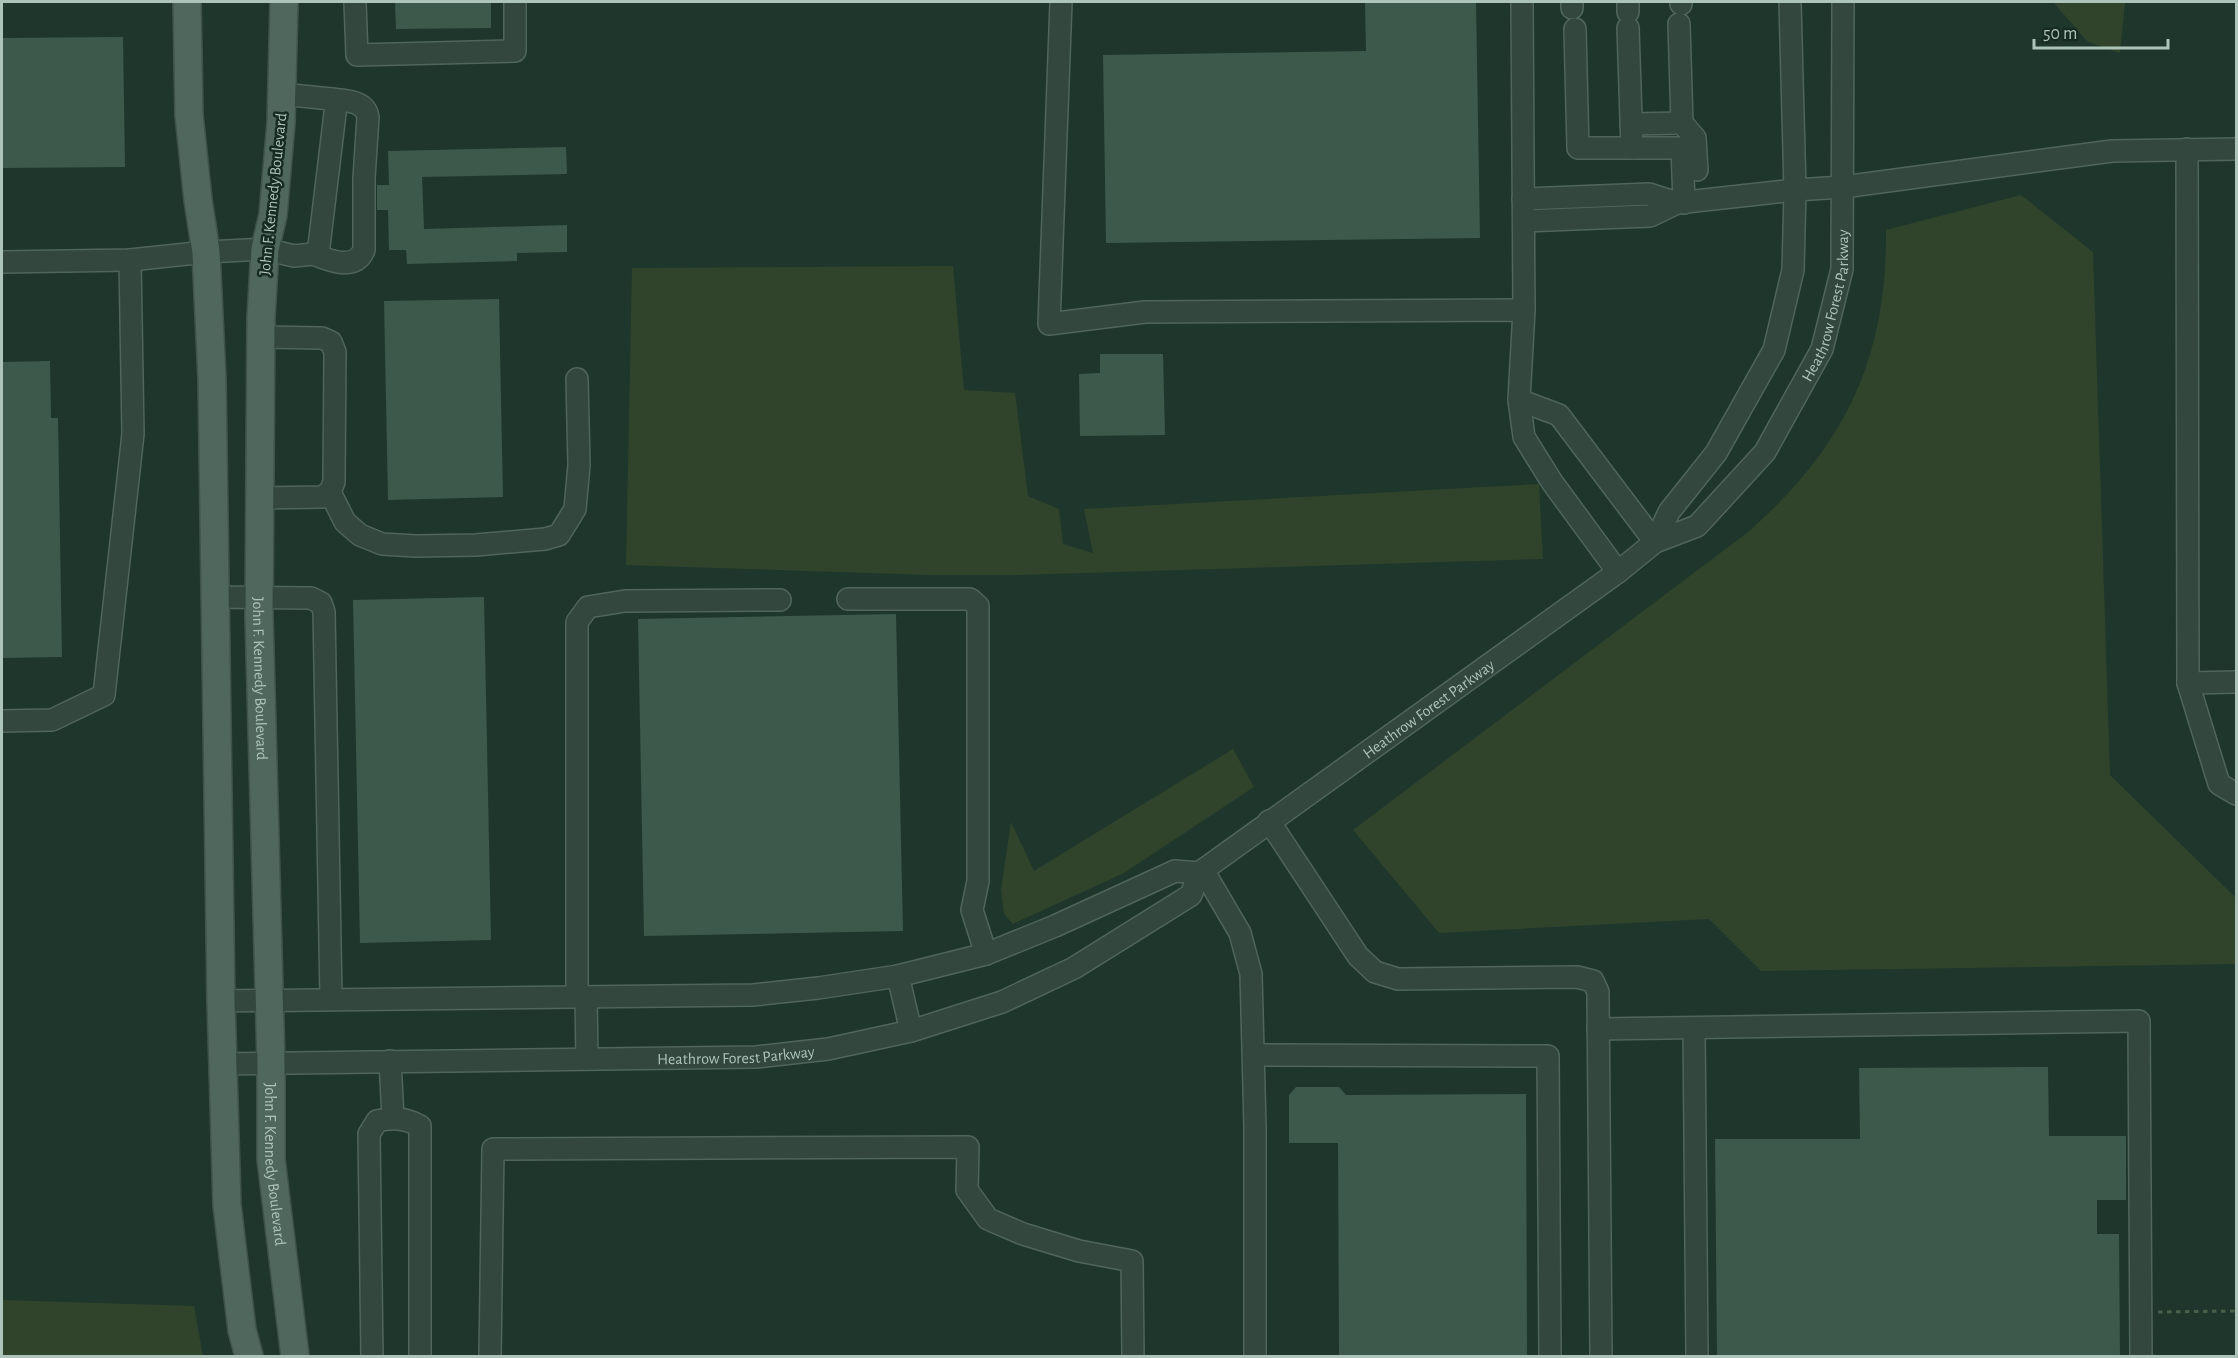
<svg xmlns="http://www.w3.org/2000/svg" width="2238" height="1358" viewBox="0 0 2238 1358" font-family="'Alegreya Sans',sans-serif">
  <rect width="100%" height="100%" fill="#1f362c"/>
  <g fill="#30442c">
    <path d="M2053,2H2125L2120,53L2088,42Z"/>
    <path d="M2021,195L2093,252L2110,775L2236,898V964L1761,971L1709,919L1439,933L1353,830L1748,532C1845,447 1887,359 1886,230Z"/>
    <path d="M953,266L964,390L1015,393L1028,496L1059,509L1063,544L1093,553L1084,509L1539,484L1543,559L1018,575H930L626,565L632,268Z"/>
    <path d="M1233,749L1254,787L1124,873L1013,924L1004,914L1001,890L1011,822L1034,871Z"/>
    <path d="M2,1300L194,1306L203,1356H2Z"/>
  </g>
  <g fill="#3d594c">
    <path d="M395,2H491V28L396,29Z"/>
    <path d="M1365,2H1476L1480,238L1106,243L1103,55L1366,51Z"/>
    <path d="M123,37L125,167L2,168V38Z"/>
    <path d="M566,147L567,174L422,177L424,229L567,225V252L517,253V261L407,264L406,250H389L388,210H377V185H389L388,151Z"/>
    <path d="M499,299L503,497L388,500L384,301Z"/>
    <path d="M1100,354H1163L1165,435L1080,436L1079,374L1100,373Z"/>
    <path d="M50,361L51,418H58L62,657L2,658V362Z"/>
    <path d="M484,597L491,940L360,943L353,600Z"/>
    <path d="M896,614L903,931L644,936L638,619Z"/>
    <path d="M2048,1067L2049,1136H2126V1200H2097V1234H2119L2120,1356H1717L1715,1139H1860L1859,1068Z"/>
    <path d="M1296,1087H1339L1346,1095L1526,1094L1527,1356H1339L1338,1143H1289V1095Z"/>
  </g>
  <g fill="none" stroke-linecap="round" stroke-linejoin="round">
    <g stroke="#50655c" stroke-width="24">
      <g id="minor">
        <path d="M355,2L357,55L515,51V2"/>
        <path d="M1061,2L1049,324L1145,312L1524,310L1519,400L1524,437L1552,482L1618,572"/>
        <path d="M1522,2L1524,310"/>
        <path d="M1572,2V8"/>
        <path d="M1681,2V4"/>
        <path d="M1628,12V2"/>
        <path d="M1679,24L1682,123L1695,138L1697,170"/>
        <path d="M1628,28L1632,148"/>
        <path d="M1575,29L1578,148H1682L1684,203"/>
        <path d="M1631,124L1682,123"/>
        <path d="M2187,149L2188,683L2219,784L2236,794"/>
        <path d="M1523,199L1649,194L1677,203"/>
        <path d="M1524,221L1650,216L1677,203L1795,190L1843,187L2112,151L2236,149"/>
        <path d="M313,254C330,261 355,271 364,250V178L368,117C365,100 346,101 331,99"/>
        <path d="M2,262L130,260L206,252L265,249L294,256L313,254L319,246L336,105L331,99L282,94"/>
        <path d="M1519,400L1559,415L1655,542"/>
        <path d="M330,492L345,522L360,535L382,544L416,546L476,545L545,539L559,535L575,509L579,465L577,379"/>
        <path d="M259,498L322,497L330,492L334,482L335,352L331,342L322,338L261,337"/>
        <path d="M1655,542L1669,512L1716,453L1774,350L1793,270L1795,190L1790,2"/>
        <path d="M215,597L311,598L321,603L324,612L331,998"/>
        <path d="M848,599H970L978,606V881L972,910L986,954"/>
        <path d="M2188,683L2236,682"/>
        <path d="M2,721L52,720L104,695L133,434L130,260"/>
        <path d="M1269,821L1358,956L1375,972L1398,979L1577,977L1593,981L1598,992L1601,1356"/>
        <path d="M1203,870L1240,933L1251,974L1255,1127V1356"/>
        <path d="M898,976L911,1031"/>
        <path d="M577,997V622L588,607L625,601L780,600"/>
        <path d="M586,997L587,1059"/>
        <path d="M221,1001L753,995L818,988L898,976L986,954L1055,926L1175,871L1199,873"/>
        <path d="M1694,1028L1697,1356"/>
        <path d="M1598,1029L2139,1021L2141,1356"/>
        <path d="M1254,1055L1548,1056L1550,1356"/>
        <path d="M390,1061L393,1117"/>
        <path id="s1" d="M222,1064L756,1057L828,1049L911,1031L1002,1002L1074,968L1191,895L1199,873L1618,572L1655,542L1697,526L1765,452L1822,349L1842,269L1843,2"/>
        <path d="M372,1356L369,1134L377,1121C393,1117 405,1118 420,1126V1356"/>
        <path d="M490,1356L493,1149L968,1147L967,1190L988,1219L1023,1234L1079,1251L1132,1261L1133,1356"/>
      </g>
    </g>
    <g stroke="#3f534a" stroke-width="30">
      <g id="major">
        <path d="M187,2L189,115L198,200L206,252L212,379L221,1001L227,1205L242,1330L249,1356"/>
        <path id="s2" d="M284,2L281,123L273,215L265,249L261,318L259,615L271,1063V1159L295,1356"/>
      </g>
    </g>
    <path stroke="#4a604d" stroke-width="3" stroke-dasharray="4.5 4.5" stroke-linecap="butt" d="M2158,1312L2236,1311"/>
    <use href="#minor" stroke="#33473e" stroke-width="21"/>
    <use href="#major" stroke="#50675d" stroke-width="27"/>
  </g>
  <g text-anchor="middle" stroke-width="5" stroke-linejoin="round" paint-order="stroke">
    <g font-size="16" fill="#adc4ba" stroke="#182b23">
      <text transform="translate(272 194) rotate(-84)" y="6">John F. Kennedy Boulevard</text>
      <text dy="6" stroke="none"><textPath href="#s1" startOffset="1898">Heathrow Forest Parkway</textPath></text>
      <text dy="6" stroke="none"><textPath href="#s2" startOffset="678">John F. Kennedy Boulevard</textPath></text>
      <text dy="6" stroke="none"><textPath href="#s1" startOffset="1310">Heathrow Forest Parkway</textPath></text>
      <text dy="6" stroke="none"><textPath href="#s1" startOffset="514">Heathrow Forest Parkway</textPath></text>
      <text dy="6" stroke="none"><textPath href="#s2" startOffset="1164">John F. Kennedy Boulevard</textPath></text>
    </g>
  </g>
  <rect width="2238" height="1358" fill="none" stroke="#adc4ba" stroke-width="6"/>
  <path d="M2034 39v9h134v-9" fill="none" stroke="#adc4ba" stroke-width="3"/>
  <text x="2043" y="39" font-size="18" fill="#adc4ba" stroke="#182b23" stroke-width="4.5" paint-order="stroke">50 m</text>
</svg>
